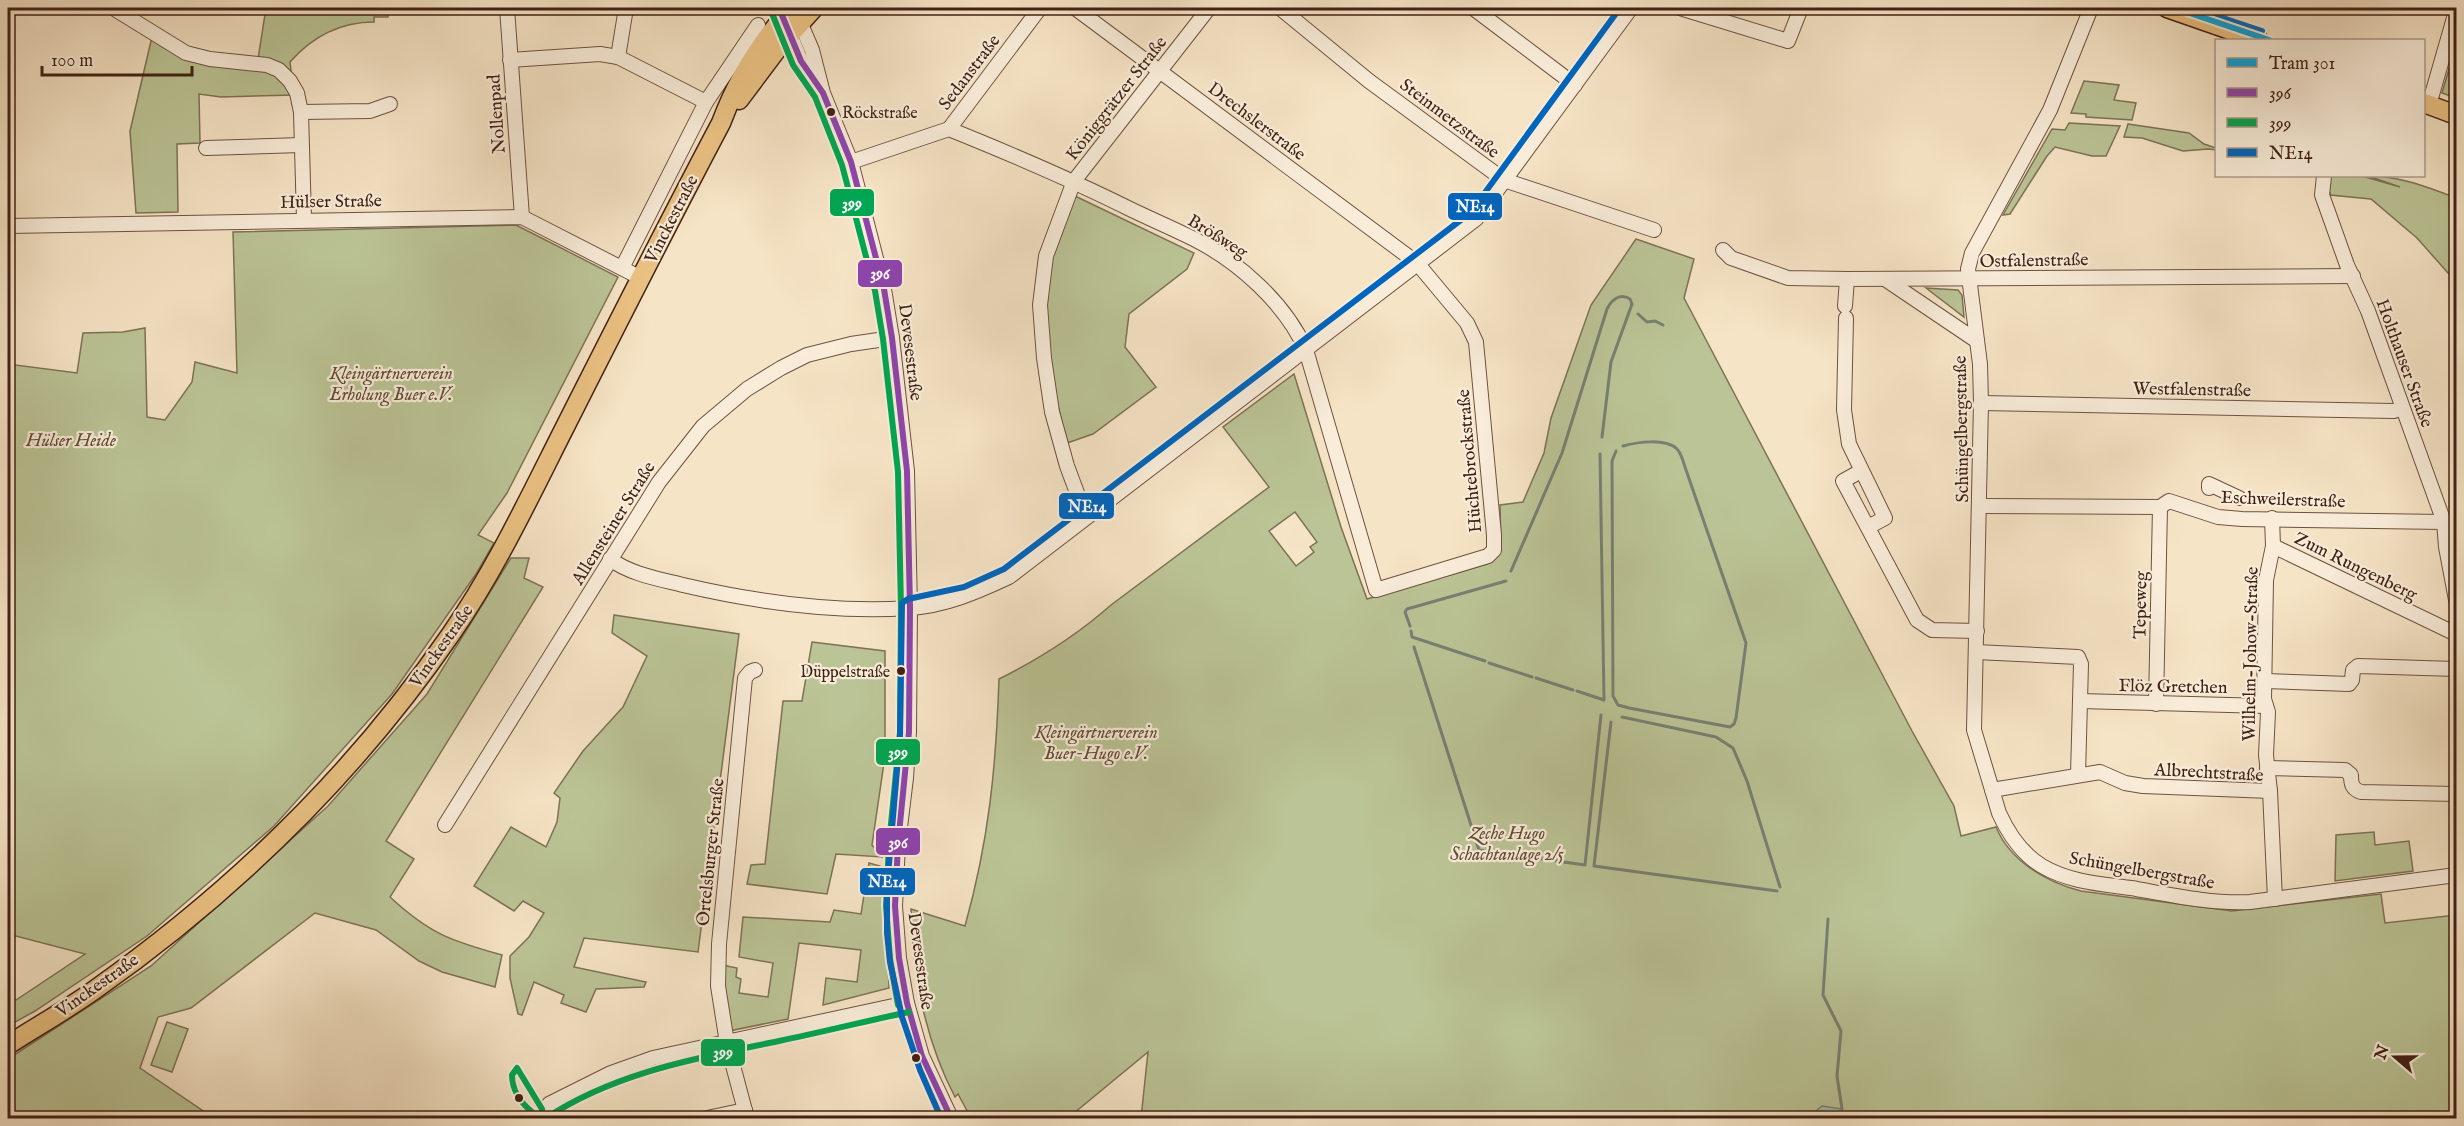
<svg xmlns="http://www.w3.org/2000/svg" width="2464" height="1126" viewBox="0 0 2464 1126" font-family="'IM FELL English',serif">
  <rect width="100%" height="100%" fill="#f6e4c6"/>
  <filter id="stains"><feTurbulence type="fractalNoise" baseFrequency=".00333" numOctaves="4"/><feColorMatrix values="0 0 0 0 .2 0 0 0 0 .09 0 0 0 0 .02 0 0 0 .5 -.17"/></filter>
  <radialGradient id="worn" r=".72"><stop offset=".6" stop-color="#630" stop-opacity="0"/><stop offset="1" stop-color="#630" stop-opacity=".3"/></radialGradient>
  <g fill="#bbc496" stroke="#7e7256" stroke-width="1.5" fill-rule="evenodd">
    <path d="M266,8H389L388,17H374V22C340,22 312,37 290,62L294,95L221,97L199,94L200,143L177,144L178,212L136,213L130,131L151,41L153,39L181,56L258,59Z"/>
    <path d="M2454,52L2456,53V98L2442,93Z"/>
    <path d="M2084,81L2119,85L2114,100L2136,103L2132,120L2086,117V114L2071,113Z"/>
    <path d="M2069,123L2120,126L2106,156H2092L2055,147L2047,156L2010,214L2003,215L2052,129L2065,130Z"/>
    <path d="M2128,124L2189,133L2204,144L2216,148V150L2208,149L2183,151L2142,138L2124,137Z"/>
    <path d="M2326,176H2362L2400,187L2368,176C2397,175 2430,188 2456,198V282L2417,238L2371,199L2330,195V192L2326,200Z"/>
    <path d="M1075,196L1194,253L1187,269L1129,314L1125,347L1156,387L1093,434L1067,443C1052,383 1037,318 1052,256C1056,236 1067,216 1075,196Z"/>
    <path d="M516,225L618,277L507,493L478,535L494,543L476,574L392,694L274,826L147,936L35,1011L8,1026V998L16,1000L85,954L8,934V364L77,373L83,333L123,332L145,328L147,417L165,420L192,382L195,362L237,373L233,232Z"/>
    <path d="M1636,239L1694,259L1684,298L1912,731L1954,806L1961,836L1996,827C2010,861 2046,882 2081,891L2232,911L2381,894L2385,923L2456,915V1118H1141L1148,1052L1068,1118H971L958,1094L955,1097C925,1040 912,972 911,909L965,926C989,840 996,768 999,679C1041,658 1076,636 1111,605L1269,487L1223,427L1294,374L1341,527L1367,599L1487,564L1501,549L1500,505L1523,502L1544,453L1551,418L1591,305ZM1295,512L1317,542L1310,547L1314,552L1296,566L1269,531Z"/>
    <path d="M1926,288L1958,290L1962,295L1964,317Z"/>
    <path d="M511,558H529L524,578L543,587L386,841L414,859L390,897C430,934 451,941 502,955L495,987L442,972L419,961L376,930L315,913L191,1008L158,1017L140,1068L209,1115V1118H8V1059L151,966L328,806L427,694Z"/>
    <path d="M614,615L739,634L698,952L584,938L574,967L646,982L644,987L596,989L586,1012L561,1003L564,995L534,982L522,1015L518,1014L510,978V956L529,937L544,913L523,901L514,911L474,886L511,827L546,847L557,822L560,798L554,793L583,751L623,707L647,656L612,633Z"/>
    <path d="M812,642L885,651V756L872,845L882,857L836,854L827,894L747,884L751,865L765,864L783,701H802Z"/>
    <path d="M2374,832L2375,845L2409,841L2413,871L2335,881L2336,835Z"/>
    <path d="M869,863L880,866L886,897L889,988L823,1005L826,978L857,982L861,950L799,943L788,1019L729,1031L722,965L737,968L736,977L741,979L739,993L768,997L773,963L739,957L743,917L830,922L834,910L861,914Z"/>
    <path d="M167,1022L188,1029L172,1072L151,1065Z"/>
  </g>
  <path fill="#9dbfb2" stroke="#788073" stroke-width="1.5" d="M1822,1106L1842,1109L1840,1118H1814L1816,1111Z"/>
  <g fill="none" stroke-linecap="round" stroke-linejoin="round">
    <g stroke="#788073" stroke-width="3">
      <path d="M1638,314L1647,322L1655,321L1663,325"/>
      <path d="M1616,451L1612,461L1613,696L1618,705L1629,708L1730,727L1734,724L1736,718L1746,643L1685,467C1683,460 1681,453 1677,449C1666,438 1637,442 1623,446"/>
      <path d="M1511,571L1562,453L1607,309C1612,299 1620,293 1630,299L1632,304L1611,362L1602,437"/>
      <path d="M1410,626L1405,612L1407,609L1506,581"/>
      <path d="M1411,631L1412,637L1485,661"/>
      <path d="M1414,647L1479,850L1585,865L1601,715"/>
      <path d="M1489,663L1532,677"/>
      <path d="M1536,678L1573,690"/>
      <path d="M1577,691L1604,700L1600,454"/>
      <path d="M1622,717L1716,737L1733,748L1747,781L1780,887"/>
      <path d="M1611,722L1594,866L1777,891"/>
      <path d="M1828,919L1823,995L1841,1031L1837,1076L1842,1109"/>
    </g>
    <g stroke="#6e5241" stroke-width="16">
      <g id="minor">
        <path d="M113,8L186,53L210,59L267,65L279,70L290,81L297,93L301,112L304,219"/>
        <path d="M507,8L522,217"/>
        <path d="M779,8L801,61L820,89"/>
        <path d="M1280,8L1369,81L1504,180L1654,230"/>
        <path d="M1473,8L1575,85"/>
        <path d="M1680,8L1788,41L1801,8"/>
        <path d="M2091,8L2050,110L1972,253L1968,269L1980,364L1981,403L1974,730L1999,813C2009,835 2022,854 2042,866C2069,882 2101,884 2131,888C2171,895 2211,904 2250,902L2456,875"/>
        <path d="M797,15L812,50L823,93L851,162L884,289L892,338L907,471L910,608L909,732L906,778L898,844L895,906L899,958L907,1003L922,1056L951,1118"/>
        <path d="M618,57L626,8"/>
        <path d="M510,60L600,54L618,57L706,102"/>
        <path d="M2429,105L2456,11"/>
        <path d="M301,112L370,111L390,104"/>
        <path d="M949,129L1040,8"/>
        <path d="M206,148L301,145"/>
        <path d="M851,162L949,129C1011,154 1072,180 1132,210C1153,220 1174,229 1194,239C1239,262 1285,303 1306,350L1376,590L1488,556L1494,550V535L1476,342L1467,323L1417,263L1075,8"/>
        <path d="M2324,176L2322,195L2347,265L2368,311L2444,522L2446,547L2456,600"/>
        <path d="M8,226L522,217L641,278"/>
        <path d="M1723,250L1731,258L1788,278L1847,279L2353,276"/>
        <path d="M622,268L706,102L758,25"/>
        <path d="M1885,279L1977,341"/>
        <path d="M1845,306L1847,279"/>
        <path d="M1846,318L1844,410L1849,444L1885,518L1868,527"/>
        <path d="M1981,403L2394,411L2402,408"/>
        <path d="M1861,471L1843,481L1917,620L1932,630L1977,631"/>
        <path d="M2209,488V484L2239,498"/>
        <path d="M1980,506L2160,507L2169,501L2218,517L2242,519L2444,522"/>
        <path d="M1086,517L1067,466L1052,412L1044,358L1040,305L1046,256L1074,181L1209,8"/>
        <path d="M2272,518L2273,546L2266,580L2264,699L2268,712L2266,755L2270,791L2275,899"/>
        <path d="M2273,546L2456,634"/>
        <path d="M610,559C630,574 659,579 683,585C756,602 834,613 909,608C945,606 977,592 1009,577L1476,219L1631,8"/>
        <path d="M1976,652L2078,657L2081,664L2078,775"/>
        <path d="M2265,681L2349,684L2352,680L2353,670L2358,666L2456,669"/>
        <path d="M2080,701L2266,706"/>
        <path d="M2156,704L2160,507"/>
        <path d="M2267,768L2345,770L2351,775C2351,784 2352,789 2361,792L2456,794"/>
        <path d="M1992,790L2100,772L2125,783L2143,786L2270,791"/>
        <path d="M445,825L659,482L703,426L747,389L781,368L807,355L851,344L892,338"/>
        <path d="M549,1104L611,1073L653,1058L907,1003"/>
        <path d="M707,1118L745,1110"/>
        <path d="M747,1118L727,1043L718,986L719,944L745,678L750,672L755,670"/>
      </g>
    </g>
    <g stroke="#412115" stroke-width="21">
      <g id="major">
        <path d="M2167,8L2259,40"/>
        <path d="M739,100L778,48L814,8"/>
        <path d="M2424,103L2456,115"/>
        <path d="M8,1045C36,1027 66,1010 93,991C232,893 354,775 451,634C496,569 530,496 566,425C617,324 668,223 721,123C737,80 761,41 792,8"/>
      </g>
    </g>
    <use href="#minor" stroke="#f9edda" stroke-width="14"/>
    <use href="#major" stroke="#ebc283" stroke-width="18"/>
    <g stroke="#f9edda" stroke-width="10">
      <path id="bus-1" d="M779,8L801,61L823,93L851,162L884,289L892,338L907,471L910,608L909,732L898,844L895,906L899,958L907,1003L922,1056L951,1118"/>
    </g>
    <g stroke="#f9edda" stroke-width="10">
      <g id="bus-2">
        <path d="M771,11L793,65L815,97L842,165L875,291L883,339L898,472L901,608L900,732L889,844L886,906L890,959L898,1005"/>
        <path d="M531,1111C520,1102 512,1089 512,1075L517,1068L542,1109"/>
        <path d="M546,1118C616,1072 698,1058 779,1041C823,1032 866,1021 909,1012"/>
      </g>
    </g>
    <g stroke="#f9edda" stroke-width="10">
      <g id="bus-3">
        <path d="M2193,8L2262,31"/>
        <path d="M941,1118L920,1070L902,1017L890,962L887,933V887L900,735L902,603L908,599L964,587L1004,569L1470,213L1620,8"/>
      </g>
    </g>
    <use href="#bus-1" stroke="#8e44ad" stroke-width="6"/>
    <use href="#bus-2" stroke="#00a651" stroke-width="6"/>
    <use href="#bus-3" stroke="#0065bd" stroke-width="6"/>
    <g stroke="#f9edda" stroke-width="10">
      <path id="tram-1" d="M2175,8L2269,40"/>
    </g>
    <use href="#tram-1" stroke="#06a4e0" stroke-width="6"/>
  </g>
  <g fill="#412115" stroke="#f9edda" stroke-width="2">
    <circle cx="831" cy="112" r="5"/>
    <circle cx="901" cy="671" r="5"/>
    <circle cx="916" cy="1058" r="5"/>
    <circle cx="519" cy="1098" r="5"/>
  </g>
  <g text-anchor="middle" stroke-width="4.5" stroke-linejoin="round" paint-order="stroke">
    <g font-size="16" fill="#412115" stroke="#f9edda" text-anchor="start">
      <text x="842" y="118">Röckstraße</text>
      <text x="890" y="677" text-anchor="end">Düppelstraße</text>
    </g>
    <g font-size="18" fill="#412115" stroke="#f9edda">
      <text transform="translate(969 72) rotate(-53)" y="6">Sedanstraße</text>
      <text transform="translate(1116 98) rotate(-52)" y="6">Königgrätzer Straße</text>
      <text transform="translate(496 114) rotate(-94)" y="6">Nollenpad</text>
      <text transform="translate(1450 118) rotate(37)" y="6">Steinmetzstraße</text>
      <text transform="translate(1257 121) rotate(37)" y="6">Drechslerstraße</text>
      <text transform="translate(331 201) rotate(-1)" y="6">Hülser Straße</text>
      <text transform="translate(671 219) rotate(-63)" y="6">Vinckestraße</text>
      <text transform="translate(1218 236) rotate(32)" y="6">Brößweg</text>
      <text transform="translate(2034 260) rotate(-1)" y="6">Ostfalenstraße</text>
      <text transform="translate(911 352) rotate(83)" y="6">Devesestraße</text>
      <text transform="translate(2405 363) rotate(70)" y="6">Holthauser Straße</text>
      <text transform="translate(2192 389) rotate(1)" y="6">Westfalenstraße</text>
      <text transform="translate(1961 429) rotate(-91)" y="6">Schüngelbergstraße</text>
      <text transform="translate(1469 461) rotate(-95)" y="6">Hüchtebrockstraße</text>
      <text transform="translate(2283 499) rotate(2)" y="6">Eschweilerstraße</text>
      <text transform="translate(613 523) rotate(-58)" y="6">Allensteiner Straße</text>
      <text transform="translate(2356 566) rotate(26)" y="6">Zum Rungenberg</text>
      <text transform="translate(2140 605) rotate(-89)" y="6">Tepeweg</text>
      <text transform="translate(441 646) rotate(-55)" y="6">Vinckestraße</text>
      <text transform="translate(2250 654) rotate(-89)" y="6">Wilhelm-Johow-Straße</text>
      <text transform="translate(2173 686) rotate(1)" y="6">Flöz Gretchen</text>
      <text transform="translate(2209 772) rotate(3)" y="6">Albrechtstraße</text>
      <text transform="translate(710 852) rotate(-84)" y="6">Ortelsburger Straße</text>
      <text transform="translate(2142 870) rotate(10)" y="6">Schüngelbergstraße</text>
      <text transform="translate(921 961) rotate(82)" y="6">Devesestraße</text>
      <text transform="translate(97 985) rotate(-35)" y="6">Vinckestraße</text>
    </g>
    <g font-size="18" font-style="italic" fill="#604a35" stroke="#f9edda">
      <text x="391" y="379">Kleingärtnerverein<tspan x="391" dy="21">Erholung Buer e.V.</tspan></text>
      <text x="71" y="446">Hülser Heide</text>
      <text x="1096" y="738">Kleingärtnerverein<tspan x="1096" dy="21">Buer-Hugo e.V.</tspan></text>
      <text x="1507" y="839">Zeche Hugo<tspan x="1507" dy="21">Schachtanlage 2/5</tspan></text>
    </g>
  </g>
  <g stroke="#f9edda" stroke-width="2">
    <rect x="829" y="188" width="46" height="29" rx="6" fill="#00a651"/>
    <rect x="1447" y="192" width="56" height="29" rx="6" fill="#0065bd"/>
    <rect x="857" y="259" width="46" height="29" rx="6" fill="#8e44ad"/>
    <rect x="1058" y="492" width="57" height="28" rx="6" fill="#0065bd"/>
    <rect x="875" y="738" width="46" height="28" rx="6" fill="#00a651"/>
    <rect x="875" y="827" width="46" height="29" rx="6" fill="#8e44ad"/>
    <rect x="859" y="867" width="57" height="29" rx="6" fill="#0065bd"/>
    <rect x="700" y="1038" width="46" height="29" rx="6" fill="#00a651"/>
  </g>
  <g font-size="16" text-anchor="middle" font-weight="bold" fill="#fff">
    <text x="852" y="209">399</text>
    <text x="1475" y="212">NE14</text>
    <text x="880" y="279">396</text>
    <text x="1087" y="512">NE14</text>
    <text x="898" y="758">399</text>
    <text x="898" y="848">396</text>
    <text x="887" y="887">NE14</text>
    <text x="723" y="1058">399</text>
  </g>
  <rect width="2464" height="1126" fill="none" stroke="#f6e4c6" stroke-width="30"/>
  <rect x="9" y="9" width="2446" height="1108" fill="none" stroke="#412115" stroke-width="3"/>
  <rect x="15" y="15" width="2434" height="1096" fill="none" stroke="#412115" stroke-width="1.5"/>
  <rect x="2215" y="39" width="210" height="138" fill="#f9edda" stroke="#af9b8b" stroke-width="1.5"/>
  <rect x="2227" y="58" width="30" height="9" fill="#06a4e0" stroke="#af9b8b" stroke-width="1.5"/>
  <text x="2269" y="69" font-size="18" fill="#412115">Tram 301</text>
  <rect x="2227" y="88" width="30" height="9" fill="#8e44ad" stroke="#af9b8b" stroke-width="1.5"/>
  <text x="2269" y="99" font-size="18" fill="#412115">396</text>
  <rect x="2227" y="118" width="30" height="9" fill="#00a651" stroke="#af9b8b" stroke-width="1.5"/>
  <text x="2269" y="129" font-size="18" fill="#412115">399</text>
  <rect x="2227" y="148" width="30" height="9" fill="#0065bd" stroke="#af9b8b" stroke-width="1.5"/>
  <text x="2269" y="159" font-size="18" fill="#412115">NE14</text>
  <g transform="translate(2395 1057) rotate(290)" stroke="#f9edda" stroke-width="4.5" paint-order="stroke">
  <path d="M0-4.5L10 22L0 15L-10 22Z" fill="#412115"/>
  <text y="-9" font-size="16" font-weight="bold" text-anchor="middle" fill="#412115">N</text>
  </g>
  <path d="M42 66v9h150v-9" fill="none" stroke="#412115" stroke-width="3"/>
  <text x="51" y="66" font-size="18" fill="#412115" stroke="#f9edda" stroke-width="4.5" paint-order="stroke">100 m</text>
  <rect width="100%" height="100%" filter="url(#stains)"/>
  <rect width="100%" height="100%" fill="url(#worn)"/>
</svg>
